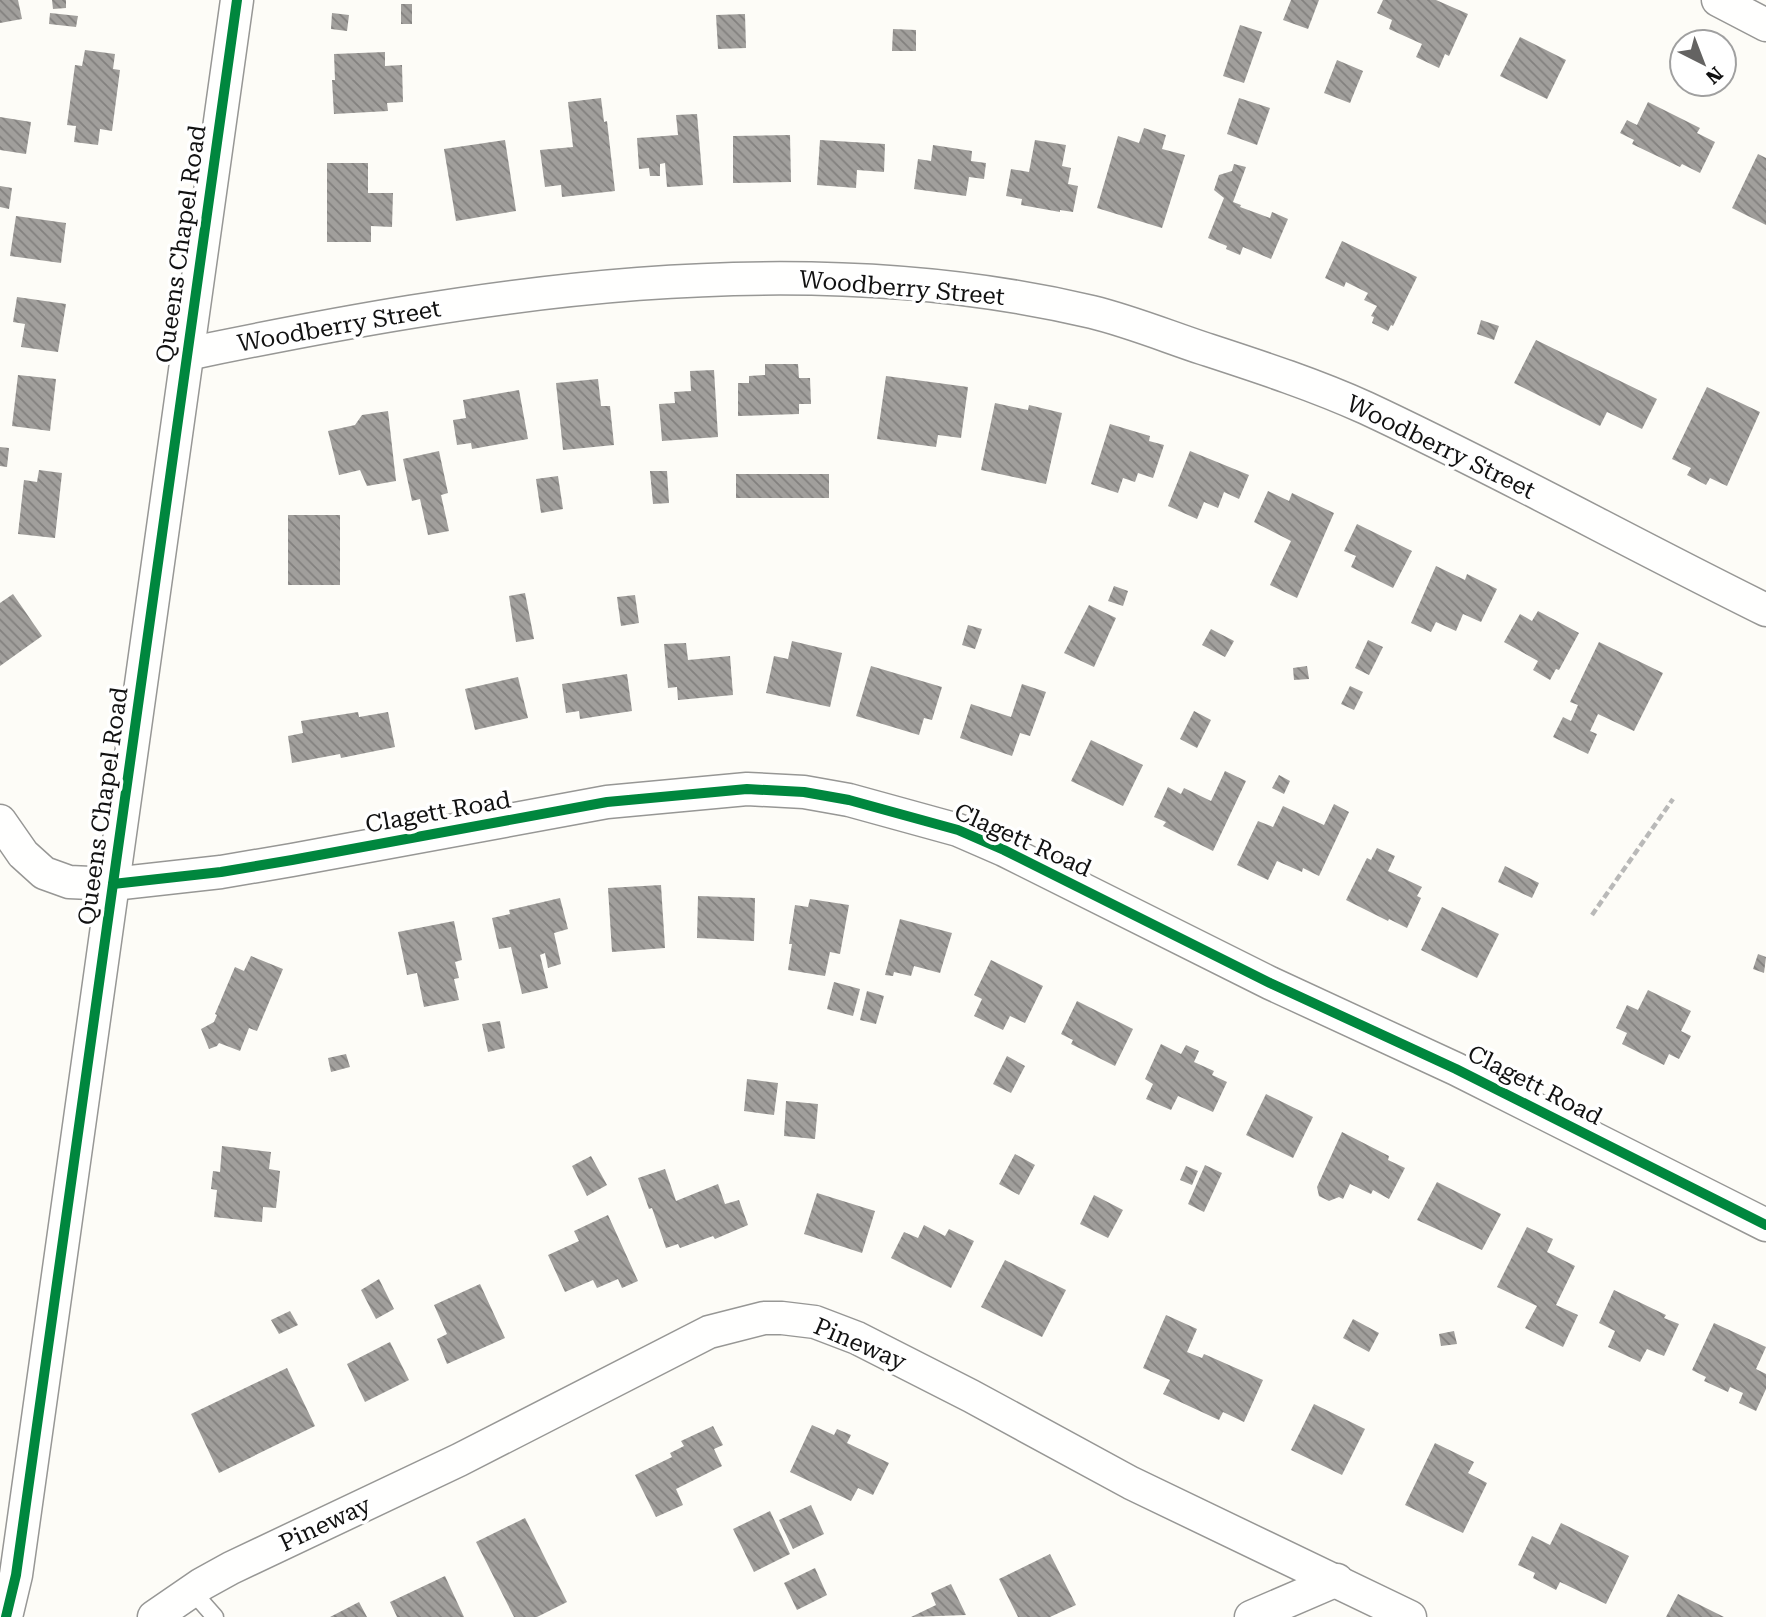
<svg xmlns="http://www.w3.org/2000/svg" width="1766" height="1617" viewBox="0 0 1766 1617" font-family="'Roboto Serif',serif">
  <defs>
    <pattern id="building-back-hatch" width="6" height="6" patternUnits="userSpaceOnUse" patternTransform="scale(1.75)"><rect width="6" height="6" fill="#a19f9c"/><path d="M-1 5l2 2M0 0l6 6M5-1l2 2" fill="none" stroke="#82807e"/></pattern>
  </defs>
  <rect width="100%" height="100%" fill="#fdfcf7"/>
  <g fill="url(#building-back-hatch)">
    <path d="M0,0H18L22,19L0,23Z"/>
    <path d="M52,0H66V8L53,9Z"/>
    <path d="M1291,0H1319L1308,29L1283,20Z"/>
    <path d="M1383,0H1436L1468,14L1449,56L1445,54L1439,68L1416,57L1422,44L1389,29L1392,20L1377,13Z"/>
    <rect x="401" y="4" width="11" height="20"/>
    <path d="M50,13L78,16L76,27L49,24Z"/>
    <path d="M332,13L349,15L347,31L331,29Z"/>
    <path d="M745,14L746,48L718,49L716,15Z"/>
    <path d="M1240,25L1262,32L1244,83L1223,76Z"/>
    <path d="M893,29L916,30V51H892Z"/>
    <path d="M1520,37L1566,60L1547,99L1500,76Z"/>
    <path d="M85,50L115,54L113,69L120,70L112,131L100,129L98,145L74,142L76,126L67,125L75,65L82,66Z"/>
    <path d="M385,52V66L402,65L403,102L387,103L388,111L334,114L332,80H335L334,54Z"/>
    <path d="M1337,60L1363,71L1350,103L1324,93Z"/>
    <path d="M601,98L604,122L607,121L615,191L562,197L561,185L545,187L540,150L573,147L568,102Z"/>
    <path d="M1239,98L1270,108L1257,145L1227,134Z"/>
    <path d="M1648,102L1700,128L1697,133L1715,142L1700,173L1682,164L1680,167L1632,144L1634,140L1620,133L1627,120L1637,125Z"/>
    <path d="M697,114L703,185L667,187L665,163L660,164V176H650L649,168L639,169L637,138L678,135L676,115Z"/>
    <path d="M0,117L31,122L26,154L0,150Z"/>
    <path d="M1144,128L1166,135L1162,149L1185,155L1162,228L1097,208L1118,136L1139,143Z"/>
    <path d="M790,135L791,182L733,183V136Z"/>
    <path d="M505,140L516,211L456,221L444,149Z"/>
    <path d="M820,140L885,144L884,172L857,170L856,188L817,185Z"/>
    <path d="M1035,140L1066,145L1062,166L1071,168L1068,184L1078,186L1073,212L1060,210V212L1021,205L1022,199L1006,196L1011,169L1029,172Z"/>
    <path d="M933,145L972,151L971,161L986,163L984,179L969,177L966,196L914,189L918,159L931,161Z"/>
    <path d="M1758,154L1766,158V225L1732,208Z"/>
    <path d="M327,163H368V193H393L392,227L371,226V242H327Z"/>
    <path d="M1234,164L1246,167L1233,202L1241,205L1240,207L1270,218L1272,212L1288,219L1271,259L1243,247L1240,255L1226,249L1227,246L1208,238L1224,198L1214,190L1219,175L1232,171Z"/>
    <path d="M0,186L12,188L9,209L0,207Z"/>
    <path d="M16,216L66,223L61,263L10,256Z"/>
    <path d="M1342,241L1417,277L1393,326L1391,325L1388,331L1372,323L1374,317L1371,316L1377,306L1364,300L1368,293L1346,282L1344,287L1325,278Z"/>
    <path d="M17,297L66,304L58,352L21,347L25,324L13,322Z"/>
    <path d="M1481,320L1499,326L1494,340L1477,334Z"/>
    <path d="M1536,340L1657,399L1642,429L1607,412L1600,426L1514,383Z"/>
    <path d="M765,364H798L799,378H810L811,404H799V414L738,416V383H749V376L765,375Z"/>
    <path d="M714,370L718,437L662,441L659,404L675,403L674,392L691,391L690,371Z"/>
    <path d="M18,375L56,379L50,431L12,426Z"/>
    <path d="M886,376L968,387L961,438L938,435L936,447L877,439Z"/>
    <path d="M598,379L601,406H610L614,445L563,450L556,383Z"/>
    <path d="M1707,387L1760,412L1727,486L1710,478L1706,485L1687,475L1691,468L1672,459Z"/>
    <path d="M519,390L528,439L472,449L471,443L457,445L453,420L466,418L463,400Z"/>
    <path d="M995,403L1028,410L1029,405L1062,413L1046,484L981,470Z"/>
    <path d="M388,411L396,481L367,486L360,470L339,475L328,431L355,425L362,415Z"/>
    <path d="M1110,424L1150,436L1149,441L1164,445L1153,478L1138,473L1135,482L1123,478L1118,493L1091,484Z"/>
    <path d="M0,447L9,448L7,467L0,466Z"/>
    <path d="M439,451L448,493L441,495L449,531L428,535L420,499L412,501L403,459Z"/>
    <path d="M1190,451L1249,475L1239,499L1224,492L1218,508L1204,502L1197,519L1168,506Z"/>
    <path d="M39,470L62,473L55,538L18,534L24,480L37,482Z"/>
    <path d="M650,471H667L669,503L653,504Z"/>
    <rect x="736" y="474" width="93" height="24"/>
    <path d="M558,476L563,509L541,513L536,479Z"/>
    <path d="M1268,491L1289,501L1292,493L1334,513L1297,598L1270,585L1291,541L1254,522Z"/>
    <rect x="288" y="515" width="52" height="70"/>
    <path d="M1357,524L1412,551L1393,588L1351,567L1356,556L1344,551Z"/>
    <path d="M1436,566L1465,580L1467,574L1497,589L1481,622L1463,614L1456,631L1436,622L1431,632L1411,623Z"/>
    <path d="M1114,586L1128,591L1123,606L1108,601Z"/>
    <path d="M525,593L534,639L516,642L509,596Z"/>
    <path d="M13,594L42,636L0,666V603Z"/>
    <path d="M635,595L639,623L621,626L617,597Z"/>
    <path d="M1089,605L1116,618L1094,667L1064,653Z"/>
    <path d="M1538,611L1579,633L1559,670L1556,669L1550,680L1533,670L1538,661L1504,642L1520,614L1532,621Z"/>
    <path d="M968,625L982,629L975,649L962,645Z"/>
    <path d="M1211,629L1234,641L1225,657L1202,645Z"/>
    <path d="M1368,640L1383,647L1369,675L1355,668Z"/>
    <path d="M792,641L842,653L830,707L766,693L774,656L788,659Z"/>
    <path d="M1599,642L1663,673L1634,731L1598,714L1590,731L1597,734L1588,754L1553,737L1563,717L1571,721L1578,705L1570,702Z"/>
    <path d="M686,643L688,660L730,656L733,695L678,700L677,687L668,688L664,644Z"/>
    <path d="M871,666L942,687L932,720L924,718L919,735L856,716Z"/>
    <path d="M1307,666L1309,679L1294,680L1293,668Z"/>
    <path d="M627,674L632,711L580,719L579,711L566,713L562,684Z"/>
    <path d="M518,677L528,718L475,730L465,689Z"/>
    <path d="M1022,684L1046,692L1030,736L1020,733L1012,756L960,738L971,704L1011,717Z"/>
    <path d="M1350,686L1363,692L1354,710L1341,704Z"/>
    <path d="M1194,711L1211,720L1197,748L1180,739Z"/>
    <path d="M358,712L359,717L388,712L395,747L341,758L340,754L292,763L288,736L303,733L301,721Z"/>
    <path d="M1091,740L1143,765L1123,806L1071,781Z"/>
    <path d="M1225,771L1246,781L1213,851L1163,826L1166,822L1154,817L1168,787L1181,794L1184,788L1211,801Z"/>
    <path d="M1279,775L1290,781L1284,794L1272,788Z"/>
    <path d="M1334,804L1349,812L1319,876L1303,868L1302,872L1277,861L1268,880L1237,865L1258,821L1273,827L1283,806L1324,825Z"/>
    <path d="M1377,848L1395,856L1388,871L1422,887L1417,896L1421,898L1407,928L1389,919L1388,921L1346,900L1367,858L1371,860Z"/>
    <path d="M1505,866L1539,883L1532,898L1498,882Z"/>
    <path d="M661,885L665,948L612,952L608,888Z"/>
    <path d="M698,896L755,898L754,941L697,938Z"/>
    <path d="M560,898L568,929L554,933L561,964L548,968L545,953L540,955L548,988L522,994L511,947L499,949L492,918L510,914L509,910Z"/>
    <path d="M810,899L849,905L840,954L830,952L825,976L788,970L792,944H789L795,905L808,907Z"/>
    <path d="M1442,907L1499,934L1477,978L1421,950Z"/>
    <path d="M900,919L952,933L940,973L914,966L911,976L894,972L893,976L885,975Z"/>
    <path d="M454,921L462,960L455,962L459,978L454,979L459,1000L424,1007L417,973L407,975L398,932Z"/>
    <path d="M1758,954L1766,957L1764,973L1753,969Z"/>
    <path d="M251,956L283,969L257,1031L249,1028L240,1051L219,1043L217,1046L209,1049L201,1029L214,1022L217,1015L215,1014L235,967L244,971Z"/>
    <path d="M991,960L1043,986L1025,1023L1010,1016L1003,1030L974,1016L982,999L974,995Z"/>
    <path d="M834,982L860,989L853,1016L827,1009Z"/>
    <path d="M1648,990L1691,1011L1681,1031L1691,1036L1679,1059L1669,1054L1664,1065L1622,1044L1627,1033L1616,1028L1627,1005L1638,1010Z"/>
    <path d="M867,991L884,996L876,1024L860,1020Z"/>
    <path d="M1077,1001L1133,1029L1115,1066L1071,1044L1073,1040L1061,1034Z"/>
    <path d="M500,1021L505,1048L488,1052L482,1024Z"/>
    <path d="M1161,1044L1181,1054L1186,1045L1199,1051L1194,1062L1214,1071L1212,1075L1227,1082L1213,1112L1178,1096L1171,1110L1146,1099L1153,1084L1145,1079Z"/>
    <path d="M346,1054L350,1067L331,1072L328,1058Z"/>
    <path d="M1007,1056L1025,1066L1011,1093L993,1084Z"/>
    <path d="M747,1079L778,1083L774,1115L744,1111Z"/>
    <path d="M1266,1094L1313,1117L1293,1158L1246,1135Z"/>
    <path d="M786,1101L818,1104L815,1139L784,1136Z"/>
    <path d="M1342,1132L1389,1156L1388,1160L1405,1168L1389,1199L1373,1190L1371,1194L1350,1184L1343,1199L1339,1197L1329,1201L1319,1196L1317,1187Z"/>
    <path d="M222,1146L271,1152L269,1169L280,1171L276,1208L263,1207L262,1222L214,1217L217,1190L211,1189L213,1171L220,1172Z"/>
    <path d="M1015,1154L1035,1165L1019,1195L999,1184Z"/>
    <path d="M591,1156L607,1185L587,1196L572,1166Z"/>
    <path d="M1205,1165L1222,1173L1204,1212L1188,1204Z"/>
    <path d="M1186,1166L1198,1171L1192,1185L1180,1180Z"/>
    <path d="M665,1169L676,1201L718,1184L725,1204L739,1200L748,1225L715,1239L713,1236L680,1248L678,1244L666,1248L652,1208L649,1209L638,1178Z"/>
    <path d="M1437,1182L1501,1214L1482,1250L1417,1220Z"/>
    <path d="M817,1193L875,1211L862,1253L804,1234Z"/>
    <path d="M1094,1195L1123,1210L1108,1238L1080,1224Z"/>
    <path d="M608,1215L638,1281L622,1288L618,1279L597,1288L593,1280L565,1292L548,1255L579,1241L574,1231Z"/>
    <path d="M924,1225L945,1236L949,1229L974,1241L951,1288L891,1258L904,1232L918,1238Z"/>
    <path d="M1527,1227L1553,1239L1547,1252L1575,1266L1556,1305L1578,1315L1563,1347L1525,1328L1537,1306L1497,1287Z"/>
    <path d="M1005,1260L1066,1290L1042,1337L981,1307Z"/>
    <path d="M379,1279L394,1309L376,1319L361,1290Z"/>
    <path d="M480,1284L505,1338L447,1364L437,1339L447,1334L434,1305Z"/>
    <path d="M1614,1290L1666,1315L1664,1318L1679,1324L1664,1356L1647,1349L1640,1362L1608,1347L1615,1331L1599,1323Z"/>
    <path d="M290,1311L298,1325L279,1334L271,1320Z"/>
    <path d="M1166,1315L1197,1329L1187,1352L1202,1358L1204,1354L1263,1380L1244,1422L1223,1412L1219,1420L1163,1394L1170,1380L1143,1368Z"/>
    <path d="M1353,1319L1379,1333L1369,1352L1343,1338Z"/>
    <path d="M1714,1323L1766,1347L1756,1369L1766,1374V1389L1756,1411L1739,1403L1743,1393L1730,1387L1728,1392L1704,1381L1706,1377L1692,1370Z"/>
    <path d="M1454,1331L1457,1344L1441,1346L1439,1334Z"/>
    <path d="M390,1342L409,1380L365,1402L347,1364Z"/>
    <path d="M287,1368L315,1426L219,1473L191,1414Z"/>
    <path d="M1314,1404L1365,1429L1342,1475L1291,1450Z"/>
    <path d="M812,1425L834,1435L837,1429L851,1435L847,1443L889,1463L873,1495L858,1488L851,1501L790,1472Z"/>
    <path d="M713,1426L723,1445L714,1449L722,1466L676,1489L683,1505L656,1517L635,1475L672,1457L670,1453L684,1446L681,1441Z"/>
    <path d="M1435,1443L1474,1462L1468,1473L1487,1483L1463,1533L1405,1505Z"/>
    <path d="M811,1505L824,1534L793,1549L779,1520Z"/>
    <path d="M770,1511L790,1554L754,1572L733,1529Z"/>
    <path d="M525,1518L567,1602L537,1617H514L476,1542Z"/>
    <path d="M1561,1523L1629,1556L1606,1604L1560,1582L1556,1590L1533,1578L1535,1573L1518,1565L1532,1536L1550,1545Z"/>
    <path d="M1050,1554L1076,1605L1050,1617H1018L999,1579Z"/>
    <path d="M815,1568L827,1595L797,1610L784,1583Z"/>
    <path d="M445,1576L464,1617H397L390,1602Z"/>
    <path d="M951,1584L966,1615L911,1617L936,1605L931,1593Z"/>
    <path d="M1678,1594L1724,1617H1666Z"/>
    <path d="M359,1602L367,1617H330Z"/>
  </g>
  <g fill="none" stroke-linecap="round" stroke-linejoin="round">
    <g stroke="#979795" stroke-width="19">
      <path id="service" d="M192,1591L215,1617"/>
    </g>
    <g stroke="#979795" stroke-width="35">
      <g id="minor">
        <path d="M1718,0L1766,25"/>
        <path d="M187,354C481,293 795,242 1092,312C1129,321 1166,336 1202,348C1257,366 1313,384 1366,408C1501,471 1632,544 1766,610"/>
        <path d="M0,821L23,854L44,873L69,882L113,884L221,872L292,860L607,802L747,789L804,792L849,800L958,830L1004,850L1270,983L1456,1069L1766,1225"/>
        <path d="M6,1617L16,1575L237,0"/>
        <path d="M154,1617L202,1584L231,1568L459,1460L709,1332L764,1318H782L815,1322L857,1338L971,1396L1131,1483L1410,1617"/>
        <path d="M1251,1617L1337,1580"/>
      </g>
    </g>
    <path stroke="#b9b9b8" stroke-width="4.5" stroke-dasharray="7 3.5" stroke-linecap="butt" d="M1592,915L1673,799"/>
    <use href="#service" stroke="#fffffe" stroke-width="16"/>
    <use href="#minor" stroke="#fffffe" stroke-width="32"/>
    <g stroke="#fff" stroke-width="15">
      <g id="cycleway">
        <path d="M113,884L221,872L292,860L607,802L747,789L804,792L849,800L958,830L1004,850L1270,983L1456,1069L1766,1225"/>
        <path d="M6,1617L16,1575L237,0"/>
      </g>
    </g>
    <use href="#cycleway" stroke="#00873e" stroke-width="10"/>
  </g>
  <g text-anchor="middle" stroke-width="7" stroke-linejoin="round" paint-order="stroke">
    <g font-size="24" fill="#111" stroke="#fff">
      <text transform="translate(181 244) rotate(-82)" y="8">Queens Chapel Road</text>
      <text transform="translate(902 288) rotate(5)" y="8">Woodberry Street</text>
      <text transform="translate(339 326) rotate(-10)" y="8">Woodberry Street</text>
      <text transform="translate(1441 447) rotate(26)" y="8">Woodberry Street</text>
      <text transform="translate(103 806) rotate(-82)" y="8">Queens Chapel Road</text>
      <text transform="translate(438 812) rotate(-10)" y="8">Clagett Road</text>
      <text transform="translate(1023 840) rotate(24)" y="8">Clagett Road</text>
      <text transform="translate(1535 1085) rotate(27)" y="8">Clagett Road</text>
      <text transform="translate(860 1344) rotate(23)" y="8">Pineway</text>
      <text transform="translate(325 1524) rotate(-25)" y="8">Pineway</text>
    </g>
  </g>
  <g transform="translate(1703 63) rotate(138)"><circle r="33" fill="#ffffff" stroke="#a0a0a0" stroke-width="2"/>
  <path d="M0-5L12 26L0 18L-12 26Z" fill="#646362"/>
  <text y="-10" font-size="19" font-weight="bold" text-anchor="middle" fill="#111111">N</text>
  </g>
</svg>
